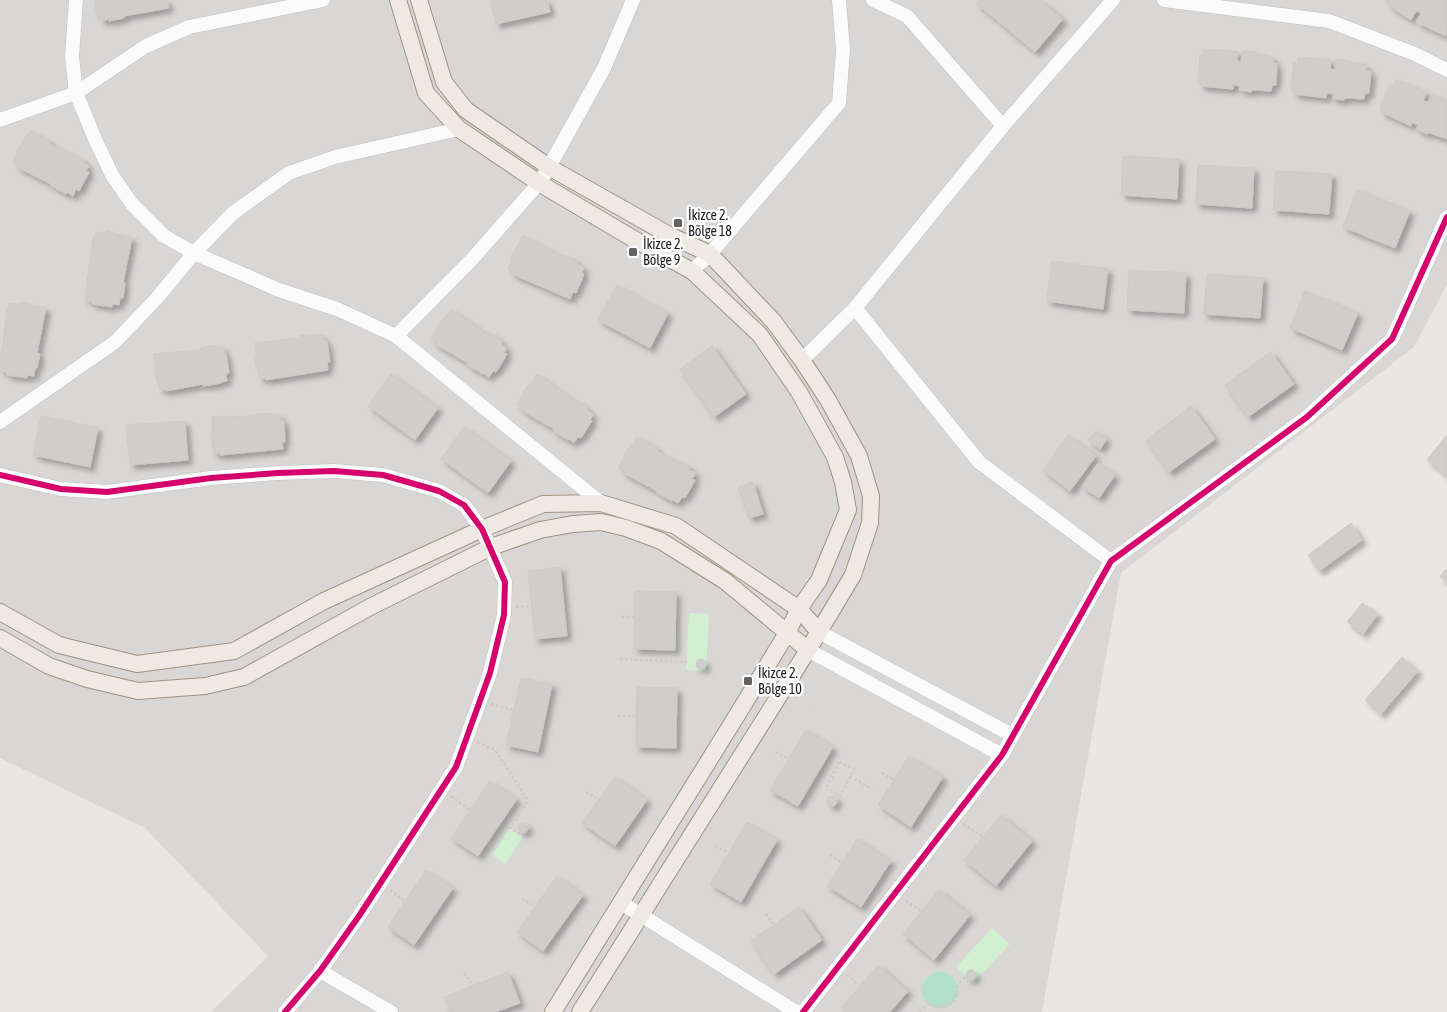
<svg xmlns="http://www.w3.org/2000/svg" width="1447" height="1012" viewBox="0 0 1447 1012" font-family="'Asap Condensed',sans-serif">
  <defs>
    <filter id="shadow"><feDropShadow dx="4.5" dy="4.5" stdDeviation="2.5" flood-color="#0004"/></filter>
  </defs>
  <rect width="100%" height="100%" fill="#e9e7e4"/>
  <path fill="#d9d7d6" d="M0,0H1447V284L1414,347L1121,573L1042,1012H211L268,956L145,828L0,758Z"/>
  <g fill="#d2efd0">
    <path d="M689,613L709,614L706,671L686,670Z"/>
    <path d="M510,828L523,837L505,864L492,855Z"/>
    <path d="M992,928L1010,944L973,983L956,967Z"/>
  </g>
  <circle fill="#b1dfc8" cx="940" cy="990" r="18"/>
  <g fill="#d8d7d5">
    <path d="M630,606L628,745L515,926L499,957L492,967L452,988L445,977V959L474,936L484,942L501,915L490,907L554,827L558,804L602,724L603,607Z"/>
    <path d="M518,629L528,631L519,680L509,679Z"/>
    <path d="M798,696L820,710L809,728L804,725L772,779L775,781L750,822L741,817L705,878L708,880L688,914L674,906Z"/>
    <path d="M491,730L501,735L473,793L464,789Z"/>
    <path d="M873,758L896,771L828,879L787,910L774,889L806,865Z"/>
    <path d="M992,795L1001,801L982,829L973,824Z"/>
    <path d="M432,838L441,844L421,873L412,868Z"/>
    <path d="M955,846L963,853L924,901L916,895Z"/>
    <path d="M895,920L905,929L864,977L854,968Z"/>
    <path d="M373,922L383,928L357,967L347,960Z"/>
  </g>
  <g fill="#d0cdcb" stroke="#ccc9c6" filter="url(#shadow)">
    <path d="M94,0H167L169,8L124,16V18L109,21V19L101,21L100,15H97Z"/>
    <path d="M491,0H547L550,12L496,24Z"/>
    <path d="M979,0H1040L1063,19L1035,52L976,3Z"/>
    <path d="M1387,0H1447L1446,36L1416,22L1421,13L1416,11L1411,20L1391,7L1392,5L1386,2Z"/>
    <path d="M1212,49L1238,52L1237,61L1241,62L1243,51L1255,52V54L1273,57V63L1277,64L1276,85H1272L1271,91L1253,90L1251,92L1239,90L1240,86L1233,85V89L1200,86L1201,81L1198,80L1200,55L1204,56V50H1212Z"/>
    <path d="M1305,57L1331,60L1330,69L1335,70L1336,59L1367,65L1366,71H1371L1369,93H1365L1364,99L1346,98L1344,100L1333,99V94L1327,93L1326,98L1294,94V89L1291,88L1294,63L1297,64L1298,58H1305Z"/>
    <path d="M1396,80L1427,92L1423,101L1428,102L1432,93L1447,101V139L1430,133L1427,134L1416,129L1418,125L1412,122L1411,126L1381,112L1383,108L1380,107L1390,84L1393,85Z"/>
    <path d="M30,131L51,142L50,144L84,160L83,162L89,166L86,171L89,172L79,191L76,189L73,196L67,192L66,194L50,185L51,184L17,167L18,165L13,162L17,155L16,152Z"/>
    <path d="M1123,156L1179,159L1177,199L1121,195Z"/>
    <path d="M1198,165L1254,168L1252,208L1196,204Z"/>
    <path d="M1276,171L1332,174L1329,214L1273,210Z"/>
    <path d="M1357,190L1410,211L1395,248L1343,227Z"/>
    <path d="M106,231L132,238L123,283H125L123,298H120L119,305L113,304L112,307L92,304V301L85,300L93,238H95L96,232L104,233Z"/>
    <path d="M523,236L564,257L565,255L578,262L577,264L584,267L582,273L584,274L576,293L573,292L570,299L512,274L513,271L508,269L511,261L510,259Z"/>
    <path d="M1052,261L1108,269L1103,309L1047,301Z"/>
    <path d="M1129,270L1186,273L1184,313L1127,310Z"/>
    <path d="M1207,274L1263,278L1260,318L1204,314Z"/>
    <path d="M617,285L668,313L650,348L598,320Z"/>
    <path d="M1305,291L1358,313L1342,350L1290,328Z"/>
    <path d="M20,302L46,308L37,353L40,354L37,368H35L34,376L28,375L27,378L7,375V372L0,371V359L2,346H3L7,308H9L10,303L18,304Z"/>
    <path d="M451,309L488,335L490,333L502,341L501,344L507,348L504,353L507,354L496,372L493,371L489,377L483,373V374L467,365L468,363L435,344L436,343L431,339L436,332L435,330Z"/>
    <path d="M315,334V336L323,335L324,341H327L330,362H327L328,370L266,380V378L260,379L255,359L257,357L255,343L300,338V336Z"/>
    <path d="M215,345V348L223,347L224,353H226L229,373L226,374L227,381L221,382V383L203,386V384L166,391L165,389L160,390L155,370L156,368L154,354L200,350V348Z"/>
    <path d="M712,346L746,394L714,417L680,369Z"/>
    <path d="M1271,352L1294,384L1248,417L1225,385Z"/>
    <path d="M391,374L438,408L415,440L368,406Z"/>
    <path d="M537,374L574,401L576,400L588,408L587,410L593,414L590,420L592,421L581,438L578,437L574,443L569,439L568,440L553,431L554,429L521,410L522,408L517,404L527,386H530Z"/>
    <path d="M1191,406L1215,439L1169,472L1146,440Z"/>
    <path d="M272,413V415H280L281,421H284L285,442H282L283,449L220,455V453L214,454L211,433L213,431L212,417L258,416L257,414Z"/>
    <path d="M41,416L98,428L90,467L33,455Z"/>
    <path d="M185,421L188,460L130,465L126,425Z"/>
    <path d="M464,427L511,461L488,493L441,459Z"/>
    <path d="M1096,431L1107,439L1100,449L1088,440Z"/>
    <path d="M1068,435L1096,456L1070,491L1043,470Z"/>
    <path d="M1447,435V476L1427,460Z"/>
    <path d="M637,437L658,449L657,451L676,462L677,460L690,467L689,470L696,473L692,479L695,480L685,498L682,497L678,503L672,500V501L656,492L657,491L623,473L624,471L619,468L627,449H630Z"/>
    <path d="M1098,463L1115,475L1099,498L1082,487Z"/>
    <path d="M753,482L763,514L749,518L738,487Z"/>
    <path d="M1351,523L1362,540L1319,571L1308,555Z"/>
    <path d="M560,567L567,636L535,639L528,571Z"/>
    <path d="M1445,570L1447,571V582L1440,577Z"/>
    <path d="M635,591L676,592L675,650L634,649Z"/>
    <path d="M1362,603L1378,614L1363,634L1347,622Z"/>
    <path d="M1402,657L1418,671L1381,714L1365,700Z"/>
    <circle cx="701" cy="664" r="5"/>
    <path d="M521,678L552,684L538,752L506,745Z"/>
    <path d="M637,687L677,688L676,748L636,747Z"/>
    <path d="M806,730L833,747L798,806L770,790Z"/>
    <path d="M909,756L943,777L911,827L878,805Z"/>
    <path d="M615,777L647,800L615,846L582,823Z"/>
    <path d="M490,781L517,799L478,856L451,838Z"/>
    <circle cx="832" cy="801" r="5"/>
    <path d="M1001,815L1032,841L996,886L964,860Z"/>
    <path d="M747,822L777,840L741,902L710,884Z"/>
    <circle cx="523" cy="828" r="5"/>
    <path d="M857,839L891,861L861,907L827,886Z"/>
    <path d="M426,870L453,888L414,945L388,927Z"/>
    <path d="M557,876L583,895L543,951L517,932Z"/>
    <path d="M939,890L970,915L934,960L903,934Z"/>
    <path d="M799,907L822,940L774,974L751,941Z"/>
    <path d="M878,965L908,991L890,1012H845L841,1008Z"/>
    <circle cx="971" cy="975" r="5"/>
    <path d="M508,972L520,1003L495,1012H450L444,997Z"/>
  </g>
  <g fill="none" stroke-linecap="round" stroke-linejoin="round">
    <g stroke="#c0bfbe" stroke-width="15">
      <g id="minor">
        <path d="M76,0L72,57L76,93L95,139L112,175L132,204L164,236L194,253L279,290L337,309L396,336L601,503"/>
        <path d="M873,0L907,16L1003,126"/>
        <path d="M1164,0L1329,21L1415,54L1447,70"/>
        <path d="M0,120L76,93L146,46L189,27L323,0"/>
        <path d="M692,271L710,254L839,103L843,50L839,0"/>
        <path d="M855,308L979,462L1111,561"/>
        <path d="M396,336L473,258L539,183L549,167L604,68L633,0"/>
        <path d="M802,360L855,308L1003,126L1113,0"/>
        <path d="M0,422L115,342L157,298L194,253L233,213L289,173L335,157L459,129"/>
        <path d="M0,475L61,489L107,492L211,478L278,473L334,471L383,475L439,491L464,505L482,529L505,582L504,615L490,673L456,767L359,916L320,971L285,1012"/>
        <path d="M819,632L1012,735"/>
        <path d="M808,650L1002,755"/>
        <path d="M620,902L796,1012"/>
        <path d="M320,971L391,1012"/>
        <path d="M803,1012L1002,755L1111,561L1307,417L1392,339L1447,217"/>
      </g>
    </g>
    <g stroke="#9e9383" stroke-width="18">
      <g id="major">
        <path d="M398,0L426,93L459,129L539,183L637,241L692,271L760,335L799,392L835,457L843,482L848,510L819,580L799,609L787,633L739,712L553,1012"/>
        <path d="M419,0L444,82L466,110L549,167L669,235L710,254L774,322L802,360L828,400L859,456L871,496L870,523L853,575L808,650L580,1012"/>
        <path d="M0,612L59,645L137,664L234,651L324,601L482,529L543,504L601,503L676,526L799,609L819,632"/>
        <path d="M0,638L49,666L87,679L138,691L205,686L244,677L370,607L491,547L540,530L573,524L601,522L626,528L661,541L725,581L808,650"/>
      </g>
    </g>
    <g stroke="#d4c6c5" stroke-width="2.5" stroke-dasharray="2.5 2.5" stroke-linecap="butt">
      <path d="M516,607L532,606"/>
      <path d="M622,617H635"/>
      <path d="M620,659L687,662"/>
      <path d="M491,704L514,710"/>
      <path d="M618,716H637"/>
      <path d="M478,742L495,750L527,799V803L510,828L519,834L520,832"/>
      <path d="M776,752L789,759"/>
      <path d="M839,762L854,769L840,796L826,789Z"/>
      <path d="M882,773L894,780"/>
      <path d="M850,776L872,789"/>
      <path d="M586,792L599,800"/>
      <path d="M451,796L470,810"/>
      <path d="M963,824L983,837"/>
      <path d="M715,846L728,853"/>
      <path d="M830,855L842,862"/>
      <path d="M390,890L405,901"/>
      <path d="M522,899L535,906"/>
      <path d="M906,901L921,911"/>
      <path d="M766,914L774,925"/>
      <path d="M464,973L473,986"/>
      <path d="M847,975L859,986"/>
      <path d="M920,1012L929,1003C937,1010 951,1009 956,997C958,994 957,989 958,985C959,982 964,978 966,976"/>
    </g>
    <use href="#minor" stroke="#fcfbfb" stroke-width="14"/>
    <use href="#major" stroke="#efe9e3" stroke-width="16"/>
    <g stroke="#fff" stroke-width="9">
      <g id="cycleway">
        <path d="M0,475L61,489L107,492L211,478L278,473L334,471L383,475L439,491L464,505L482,529L505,582L504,615L490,673L456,767L359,916L320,971L285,1012"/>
        <path d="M803,1012L1002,755L1111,561L1307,417L1392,339L1447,217"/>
      </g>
    </g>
    <use href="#cycleway" stroke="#d6006c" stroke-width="6"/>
  </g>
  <g fill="#636261" stroke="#fff" stroke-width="2">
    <rect x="673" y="218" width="10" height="10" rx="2.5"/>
    <rect x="628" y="247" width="10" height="10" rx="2.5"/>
    <rect x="743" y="676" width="10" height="10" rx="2.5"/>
  </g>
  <g text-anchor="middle" stroke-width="5" stroke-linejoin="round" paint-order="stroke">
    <g font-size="14" fill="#1b1b1b" stroke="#fff" text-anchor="start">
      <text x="688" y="220">İkizce 2.<tspan x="688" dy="16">Bölge 18</tspan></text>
      <text x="643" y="249">İkizce 2.<tspan x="643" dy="16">Bölge 9</tspan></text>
      <text x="758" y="678">İkizce 2.<tspan x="758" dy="16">Bölge 10</tspan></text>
    </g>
  </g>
</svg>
